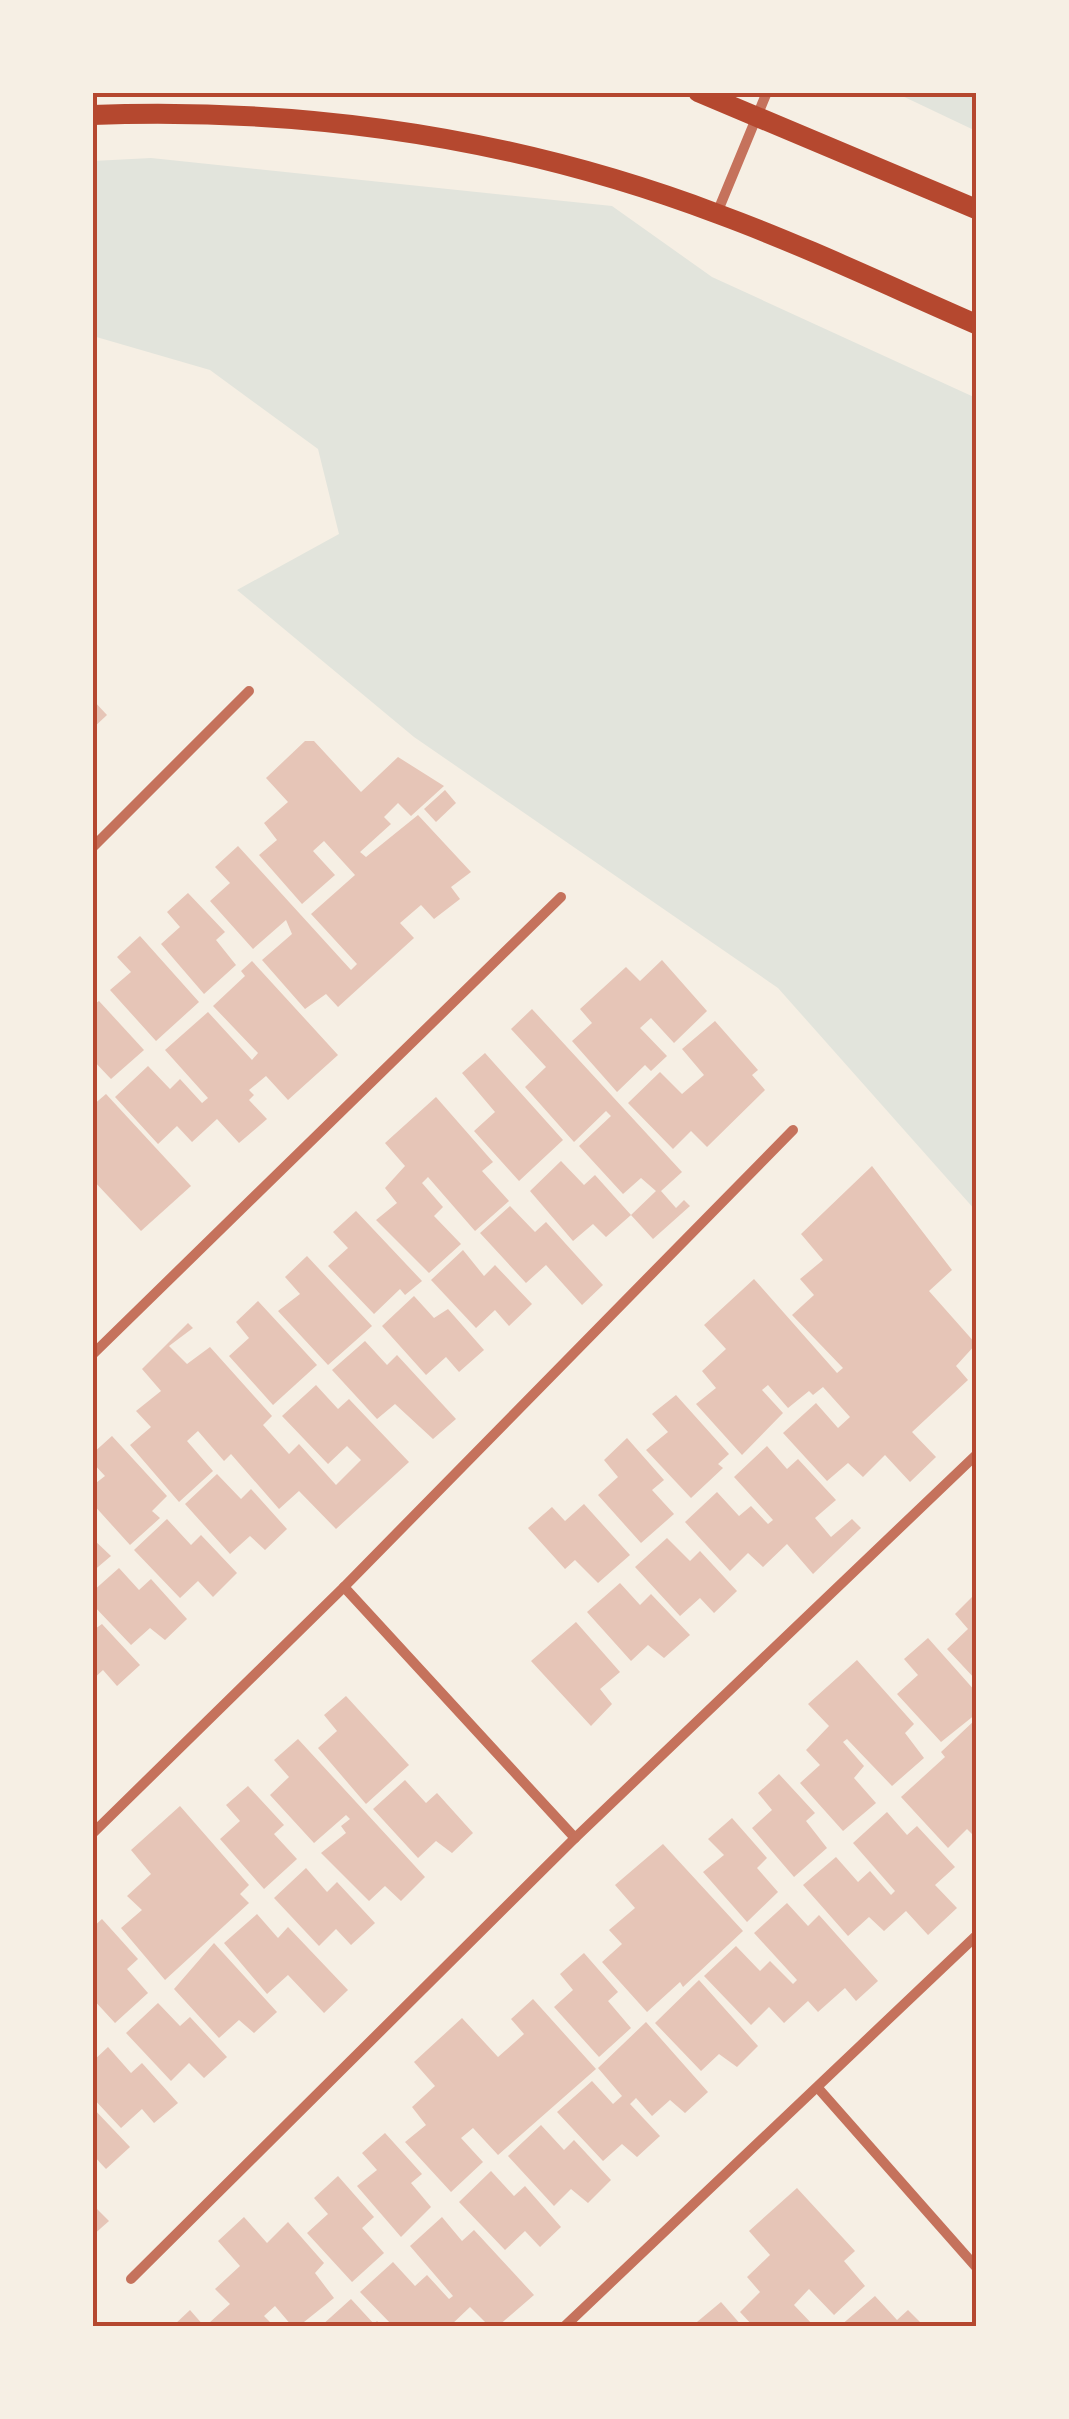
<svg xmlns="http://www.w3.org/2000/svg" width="1069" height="2419" viewBox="0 0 1069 2419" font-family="Montserrat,sans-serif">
  <rect width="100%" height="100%" fill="#f6efe4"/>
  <g fill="#e2e4dc">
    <path d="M896,93H976V131Z"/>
    <path d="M151,158L612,206L712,277L976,398V1211L778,988L414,737L237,590L339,534L318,449L210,370L93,336V161Z"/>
  </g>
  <g fill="#e6c5b7">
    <path d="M92,699L107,715L92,729Z"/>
    <path d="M305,741H314L361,792L398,757L444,786L411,816L398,803L384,817L391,824L360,852L366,857L418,815L471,872L451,887L460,899L434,919L421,905L400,923L414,938L338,1007L326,994L305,1009L262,960L292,934L286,920L253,949L210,901L230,883L215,867L238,846L351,970L357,964L311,914L355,875L324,841L313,851L335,875L302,904L259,855L277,840L264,823L288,802L266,778Z"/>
    <path d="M445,790L456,803L436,822L424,809Z"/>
    <path d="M188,893L225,932L216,940L236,965L204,994L161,944L180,927L167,912Z"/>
    <path d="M140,936L199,1002L156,1041L110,990L131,972L117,957Z"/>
    <path d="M662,960L707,1011L674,1043L651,1018L640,1028L667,1056L651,1071L645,1065L617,1092L572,1041L592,1023L580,1009L626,967L640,981Z"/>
    <path d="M252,961L338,1055L288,1100L266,1076L249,1090L254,1095L249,1100L267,1119L239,1143L217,1119L192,1142L177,1126L158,1144L115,1097L148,1066L170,1089L180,1079L202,1103L208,1098L165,1050L208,1012L252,1060L258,1053L213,1006L245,976L241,971Z"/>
    <path d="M99,1001L144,1050L111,1079L92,1059V1006Z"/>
    <path d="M532,1009L682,1172L661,1191L676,1208L684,1200L690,1206L653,1239L631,1215L656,1191L641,1178L623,1194L579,1146L611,1116L606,1111L574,1142L525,1087L546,1067L511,1029Z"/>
    <path d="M715,1021L758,1070L752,1075L765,1090L707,1147L691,1131L673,1149L628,1103L660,1072L682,1094L704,1075L682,1049Z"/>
    <path d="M485,1053L563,1140L519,1181L474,1131L495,1112L462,1073Z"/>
    <path d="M106,1094L191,1186L141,1231L92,1179V1106Z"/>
    <path d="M436,1097L493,1162L482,1171L509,1201L475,1231L428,1177L422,1183L443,1207L434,1216L461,1244L429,1273L376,1220L397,1203L385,1188L405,1166L385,1143Z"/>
    <path d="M561,1161L584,1185L595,1175L631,1215L606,1237L593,1224L573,1241L530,1191Z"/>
    <path d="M872,1166L952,1270L929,1291L976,1344L956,1366L968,1380L912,1432L936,1457L910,1482L885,1455L863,1477L848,1463L827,1481L783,1433L816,1403L838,1428L850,1417L823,1387L813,1395L809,1391L788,1408L768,1385L762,1390L783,1413L742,1455L696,1404L716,1388L702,1371L726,1349L704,1325L754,1279L837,1373L843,1368L792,1315L814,1295L800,1279L823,1260L801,1234Z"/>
    <path d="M510,1206L535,1232L546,1222L603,1285L582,1305L546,1265L526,1283L480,1233Z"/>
    <path d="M356,1211L422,1281L405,1295L400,1289L374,1314L328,1266L348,1248L333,1232Z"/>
    <path d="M463,1250L484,1276L495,1265L532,1304L509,1326L495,1310L476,1328L431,1280Z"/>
    <path d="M307,1256L372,1326L328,1365L278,1311L300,1294L285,1277Z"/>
    <path d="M414,1296L434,1318L448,1309L484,1350L459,1372L446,1357L426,1375L382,1326Z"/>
    <path d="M258,1301L317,1365L273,1405L229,1356L249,1338L236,1322Z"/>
    <path d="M188,1323L193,1328L169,1346L187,1364L210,1347L272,1416L263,1425L289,1454L299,1444L336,1485L361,1460L347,1446L328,1464L282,1416L316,1385L338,1409L349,1399L409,1462L336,1529L299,1491L279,1509L231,1454L224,1461L198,1431L187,1441L213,1471L179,1502L130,1445L151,1427L136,1411L161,1391L142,1369Z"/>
    <path d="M365,1341L387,1365L397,1355L456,1419L433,1439L395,1404L377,1419L332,1370Z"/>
    <path d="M676,1395L729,1454L718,1464L723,1468L691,1498L646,1450L668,1432L652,1414Z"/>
    <path d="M112,1436L167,1496L152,1511L160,1518L130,1545L92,1503V1486L105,1476L92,1462V1454Z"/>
    <path d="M627,1438L664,1480L652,1490L674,1514L641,1543L598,1495L618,1477L604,1460Z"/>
    <path d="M767,1446L787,1469L798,1459L836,1500L815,1518L831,1537L852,1519L861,1528L813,1574L787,1544L763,1567L748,1553L730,1571L685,1522L717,1492L739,1516L751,1506L768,1524L773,1520L734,1477Z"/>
    <path d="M217,1474L241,1499L251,1489L287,1529L265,1550L250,1536L230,1554L185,1504Z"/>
    <path d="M584,1504L630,1555L598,1583L575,1560L565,1569L528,1528L552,1507L565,1521Z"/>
    <path d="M167,1519L191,1545L201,1535L237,1573L213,1597L198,1581L180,1598L134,1550Z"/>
    <path d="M92,1538L111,1556L92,1572Z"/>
    <path d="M667,1538L690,1561L700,1551L737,1591L714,1613L700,1598L680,1616L635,1567Z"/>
    <path d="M119,1568L139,1590L151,1579L187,1619L165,1640L150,1628L131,1645L92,1604V1592Z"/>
    <path d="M620,1583L640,1605L651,1594L690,1635L664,1658L648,1645L631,1661L587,1612Z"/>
    <path d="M976,1593V1680L947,1649L968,1629L955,1614Z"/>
    <path d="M576,1622L620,1672L600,1689L612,1704L591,1726L531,1661Z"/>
    <path d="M102,1624L140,1665L117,1686L103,1670L92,1680V1631Z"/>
    <path d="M928,1638L976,1692V1714L941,1742L897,1694L918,1675L904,1659Z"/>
    <path d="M857,1660L914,1724L905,1733L924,1758L892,1786L847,1739L843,1742L864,1766L854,1778L876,1803L843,1831L800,1783L820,1765L806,1750L829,1726L808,1704Z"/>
    <path d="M346,1696L409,1765L366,1804L318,1748L337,1731L324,1715Z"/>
    <path d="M976,1719V1838L967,1829L948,1848L901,1797L945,1757L941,1752Z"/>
    <path d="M298,1739L425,1877L401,1901L385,1886L369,1901L321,1853L346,1833L341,1826L350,1819L346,1815L314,1843L270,1795L289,1777L274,1760Z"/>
    <path d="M779,1774L815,1813L806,1821L827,1848L794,1877L752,1828L772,1810L758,1793Z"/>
    <path d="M405,1780L426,1803L437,1793L473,1833L452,1853L436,1841L418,1858L373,1809Z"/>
    <path d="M248,1786L284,1825L274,1834L297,1859L264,1889L220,1839L240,1821L226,1805Z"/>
    <path d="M180,1806L249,1885L240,1894L249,1903L165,1980L121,1928L142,1910L127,1896L151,1874L131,1850Z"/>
    <path d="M887,1812L907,1835L917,1826L955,1867L935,1885L957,1908L928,1935L906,1911L884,1931L869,1917L848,1936L803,1885L836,1857L858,1882L870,1871L891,1895L895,1891L853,1843Z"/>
    <path d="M732,1818L767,1858L757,1868L778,1892L747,1922L703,1872L724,1855L708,1839Z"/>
    <path d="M663,1844L743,1931L683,1987L680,1982L647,2012L602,1962L622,1944L609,1930L635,1908L615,1885Z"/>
    <path d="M306,1868L327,1892L337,1882L375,1923L351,1945L336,1929L319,1946L274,1898Z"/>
    <path d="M787,1903L808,1926L819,1915L878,1981L856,2001L845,1988L818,2012L808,2001L784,2023L769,2007L751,2025L704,1976L736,1946L760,1971L770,1961L793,1984L797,1980L754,1933Z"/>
    <path d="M257,1914L278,1938L288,1927L348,1990L324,2013L288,1975L267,1994L224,1943Z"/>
    <path d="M102,1919L138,1959L127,1969L148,1993L115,2023L92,1998V1928Z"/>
    <path d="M214,1943L277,2012L254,2033L239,2020L219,2038L174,1989Z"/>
    <path d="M584,1953L618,1992L608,2001L631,2028L599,2057L554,2007L573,1990L560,1974Z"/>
    <path d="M699,1980L758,2046L737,2067L719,2054L701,2071L655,2023Z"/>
    <path d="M533,1999L596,2069L498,2155L473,2128L461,2138L483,2162L451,2192L405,2142L426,2125L412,2107L435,2086L414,2062L462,2018L498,2057L524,2034L511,2019Z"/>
    <path d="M158,2003L180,2026L190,2017L227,2057L204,2078L189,2063L171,2081L126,2033Z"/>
    <path d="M646,2022L708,2092L685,2113L670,2100L652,2116L636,2098L630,2104L660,2136L637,2157L622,2144L603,2161L557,2112L592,2081L613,2104L622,2096L598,2068Z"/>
    <path d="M108,2047L131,2073L142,2063L178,2103L154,2123L142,2109L121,2128L92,2097V2062Z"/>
    <path d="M92,2107L130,2147L106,2169L92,2154Z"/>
    <path d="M541,2125L564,2150L574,2140L611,2180L588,2203L571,2189L554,2206L508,2156Z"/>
    <path d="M385,2133L422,2174L411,2183L431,2207L401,2237L357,2186L377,2170L362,2153Z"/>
    <path d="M491,2171L514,2196L525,2186L561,2227L540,2247L525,2231L505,2250L459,2202Z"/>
    <path d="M338,2176L374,2217L362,2228L384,2253L352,2282L307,2233L328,2214L314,2198Z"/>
    <path d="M797,2188L855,2251L844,2261L865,2286L834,2315L809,2289L794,2305L814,2326H753L740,2312L760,2292L747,2277L770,2255L749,2231Z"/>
    <path d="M92,2204L109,2221L92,2236Z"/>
    <path d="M244,2217L267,2243L288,2222L324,2263L315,2273L334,2298L299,2326H292L275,2306L264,2316L274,2326H213L209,2323L230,2304L215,2289L240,2266L218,2241Z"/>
    <path d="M442,2217L462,2241L474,2230L534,2295L498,2326H489L470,2307L450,2326L426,2322L421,2326H393L360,2292L393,2262L415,2286L427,2275L449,2299L453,2296L410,2246Z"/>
    <path d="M875,2296L897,2320L908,2310L924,2326H840Z"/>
    <path d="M351,2299L374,2324L377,2321L382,2326H321Z"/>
    <path d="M721,2302L742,2326H701L697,2322Z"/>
    <path d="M190,2310L204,2326H173Z"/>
  </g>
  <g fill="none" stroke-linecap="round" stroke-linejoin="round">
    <g stroke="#c5725c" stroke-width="10">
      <path d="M717,213L767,92"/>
      <path d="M92,848L249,691"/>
      <path d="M92,1355L561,897"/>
      <path d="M344,1587L575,1838"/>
      <path d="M92,1834L344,1587L793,1130"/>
      <path d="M818,2088L976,2267"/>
      <path d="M131,2279L575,1838L976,1455"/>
      <path d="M565,2326L976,1936"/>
    </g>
    <g stroke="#b5482f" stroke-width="20">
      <path d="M698,92L976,209"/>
      <path d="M92,115C306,107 517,138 718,214C805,246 891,287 976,324"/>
    </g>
  </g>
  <rect width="1069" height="2419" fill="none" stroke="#f6efe4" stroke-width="190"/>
  <rect x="95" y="95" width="879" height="2229" fill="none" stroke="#b5482f" stroke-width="4"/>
</svg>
